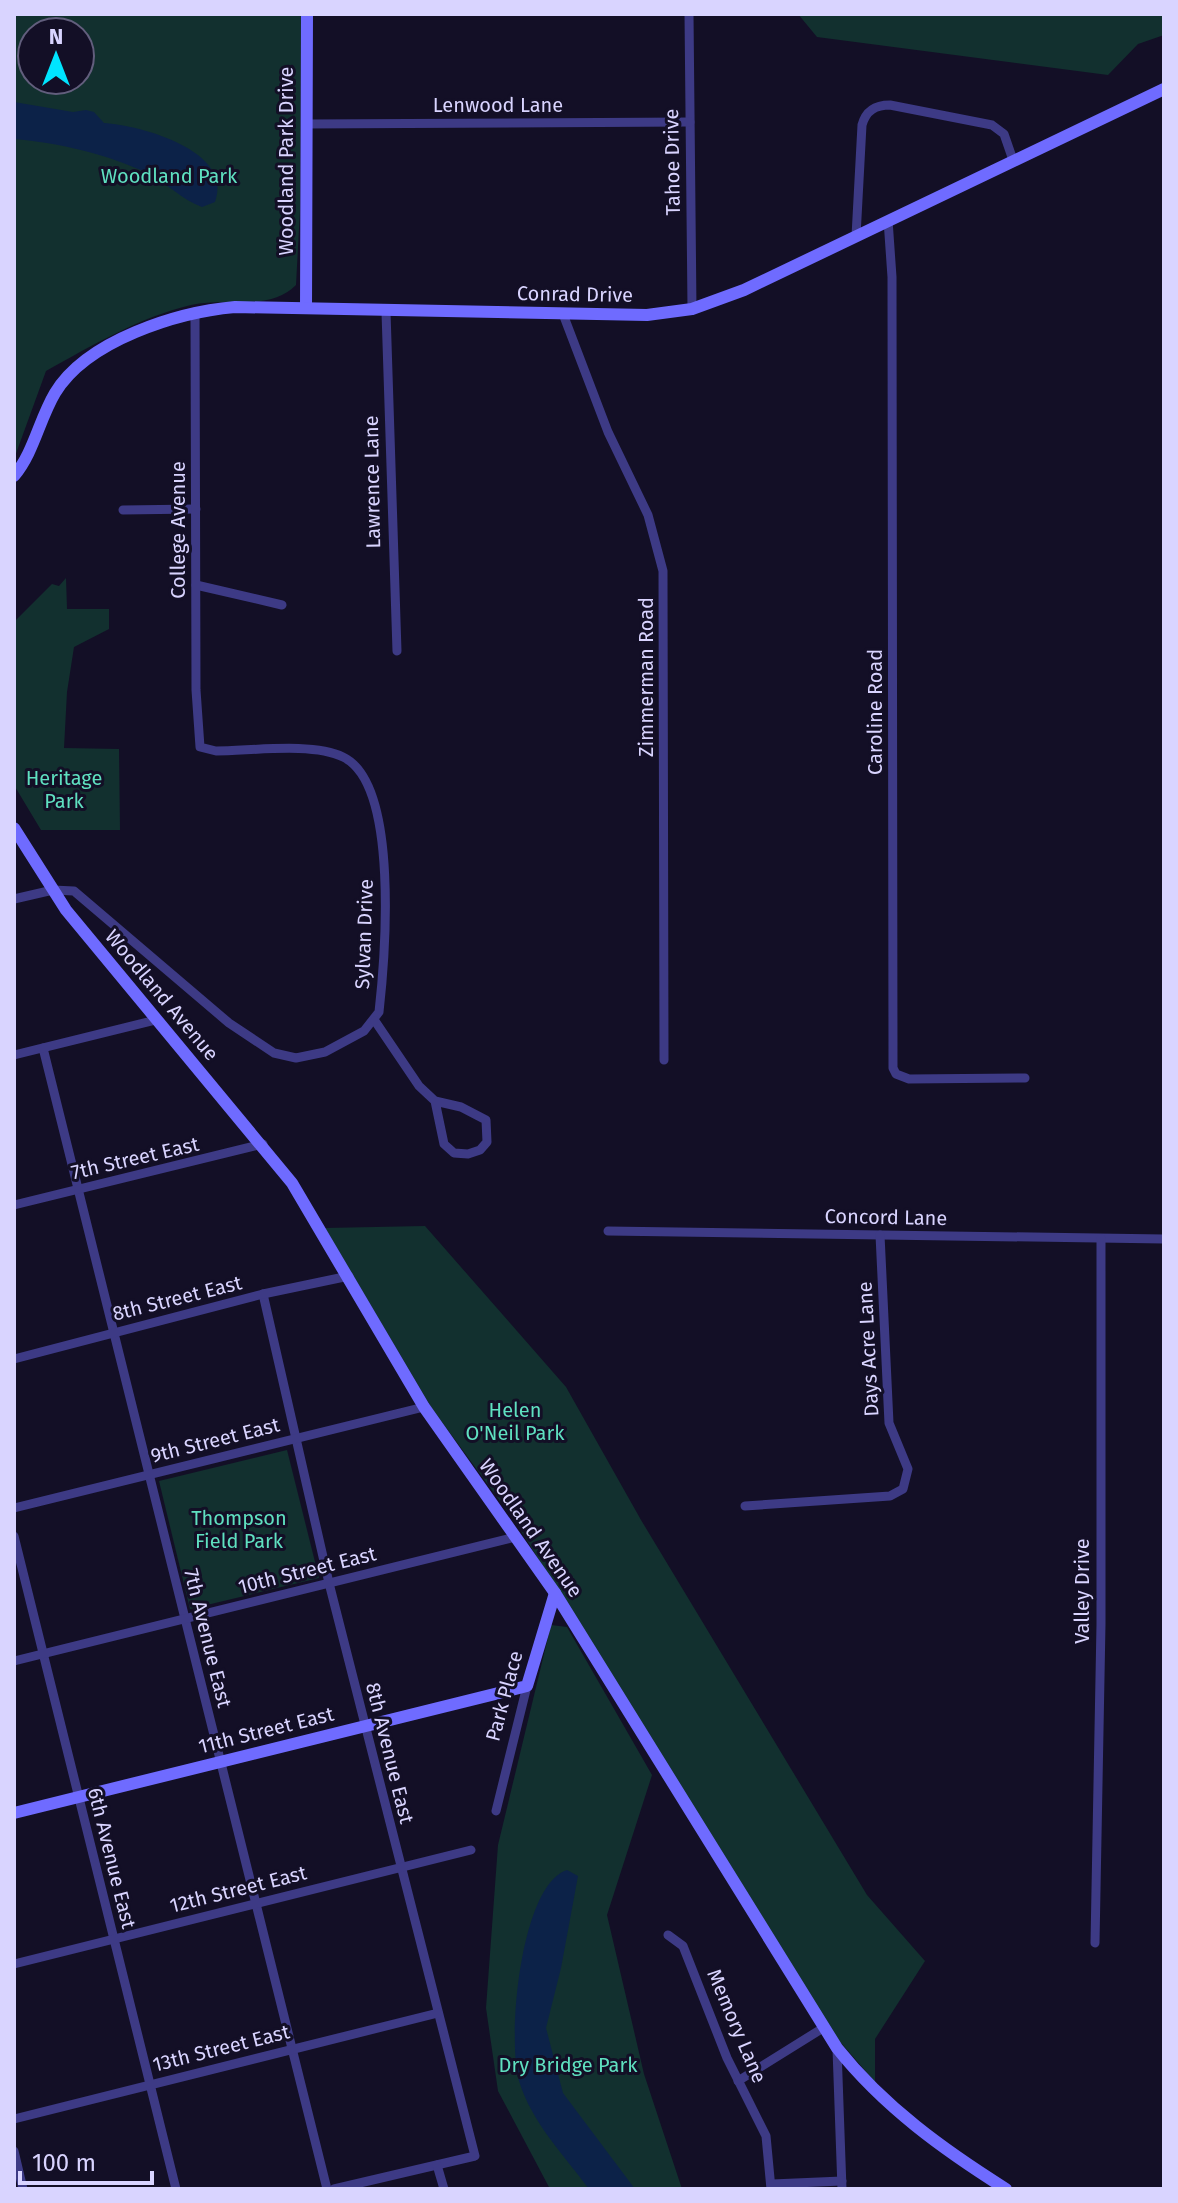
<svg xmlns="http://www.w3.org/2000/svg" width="1178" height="2203" viewBox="0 0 1178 2203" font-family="'Fira Sans',sans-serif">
  <rect width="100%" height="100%" fill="#130f26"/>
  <g fill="#12302f" fill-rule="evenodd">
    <path d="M14,14H301L300,210L296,285C270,312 225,297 191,305C140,317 91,346 46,371L14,459ZM32,32H80V80H32Z"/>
    <path d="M798,14H1164V35L1138,44L1108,75L817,37Z"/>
    <path d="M66,578L67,609H109V629L74,647L67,692L64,748L119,749L120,830H41L14,785V622L52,584L59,586Z"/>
    <path d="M425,1226L566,1387L641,1520L867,1895L925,1961L875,2039V2082L836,2037L516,1523L431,1407L325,1228Z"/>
    <path d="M287,1450L319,1578L190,1609L159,1481Z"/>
    <path d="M551,1625L567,1627L652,1775L607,1915L644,2074L682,2189H550L498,2091L486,2008L498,1845Z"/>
  </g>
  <g fill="#0c2248">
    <path d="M14,102L73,112L86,110L94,112L104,123C140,125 235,151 215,202L202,207C181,199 168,184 149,174C108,154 59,143 14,139Z"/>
    <path d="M567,1870L578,1876L561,1968L546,2028L563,2093L635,2189H589C564,2155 532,2123 519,2081C507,2039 520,1885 567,1870Z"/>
  </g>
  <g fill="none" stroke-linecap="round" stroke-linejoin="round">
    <g stroke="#3d3a85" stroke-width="9">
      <path d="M689,14L692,309"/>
      <path d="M306,124L690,122"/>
      <path d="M888,220L892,277L893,1068L896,1074L909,1079L1025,1078"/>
      <path d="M856,236L862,125C866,110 876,105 890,105L992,125L1004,134L1013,160"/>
      <path d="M386,312L397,651"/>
      <path d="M563,314L608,432L648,515L663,571L664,1060"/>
      <path d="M123,510L196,509"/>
      <path d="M196,585L282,605"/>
      <path d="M14,899L53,890L74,891L229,1023L274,1053L296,1058L325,1052L364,1031L379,1012C385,958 400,784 343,757C313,742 250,751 216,751L200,747L196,690L195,312"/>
      <path d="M375,1021L419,1086L435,1101L444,1144L454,1153L468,1154L480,1150L487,1142L486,1120L461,1107L435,1101"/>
      <path d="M43,1048L327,2189"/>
      <path d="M14,1055L156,1020"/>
      <path d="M14,1205L263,1144"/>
      <path d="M608,1231L1164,1239"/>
      <path d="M263,1294L329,1583L475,2156L334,2189"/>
      <path d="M14,1359L263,1294L349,1276"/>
      <path d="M745,1506L890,1496L903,1489L908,1469L889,1423L880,1235"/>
      <path d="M14,1508L424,1407"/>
      <path d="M14,1536L176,2189"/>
      <path d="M14,1661L516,1537"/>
      <path d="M496,1811L527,1686"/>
      <path d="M668,1935L683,1946L727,2058L766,2136L771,2189"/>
      <path d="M1095,1943L1101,1624V1239"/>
      <path d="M14,1964L471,1850"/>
      <path d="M837,2049L842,2189"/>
      <path d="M738,2081L823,2028"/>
      <path d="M14,2119L438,2013"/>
      <path d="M14,2151L23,2189"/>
      <path d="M437,2165L444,2189"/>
      <path d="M772,2184L842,2181"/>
    </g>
    <g stroke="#6f6bff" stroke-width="12">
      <path d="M306,308L307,14"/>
      <path d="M14,476C34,452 39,420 55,393C87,340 178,312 235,307L647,315L692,309L744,290L1164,89"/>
      <path d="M14,828L66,910L292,1183L424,1407L555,1593L837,2048C884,2107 944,2150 1006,2189"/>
      <path d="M14,1813L527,1686L555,1593"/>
    </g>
  </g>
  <g text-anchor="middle" stroke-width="6" stroke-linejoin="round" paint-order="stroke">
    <g font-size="20" fill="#d9d4ff" stroke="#130f26">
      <text x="498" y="112">Lenwood Lane</text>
      <text transform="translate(286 161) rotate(-90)" y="7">Woodland Park Drive</text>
      <text transform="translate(672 162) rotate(-91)" y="7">Tahoe Drive</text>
      <text transform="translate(575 294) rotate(1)" y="7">Conrad Drive</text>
      <text transform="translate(372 482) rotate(-91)" y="7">Lawrence Lane</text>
      <text transform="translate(178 530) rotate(-90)" y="7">College Avenue</text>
      <text transform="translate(646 677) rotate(-90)" y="7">Zimmerman Road</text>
      <text transform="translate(875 712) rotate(-90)" y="7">Caroline Road</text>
      <text transform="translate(364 934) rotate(-88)" y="7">Sylvan Drive</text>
      <text transform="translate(162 995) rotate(50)" y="7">Woodland Avenue</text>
      <text transform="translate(135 1158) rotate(-13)" y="7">7th Street East</text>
      <text transform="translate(886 1217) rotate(1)" y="7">Concord Lane</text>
      <text transform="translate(177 1298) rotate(-14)" y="7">8th Street East</text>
      <text transform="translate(868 1349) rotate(-93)" y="7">Days Acre Lane</text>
      <text transform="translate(215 1440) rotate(-14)" y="7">9th Street East</text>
      <text transform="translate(531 1528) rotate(55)" y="7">Woodland Avenue</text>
      <text transform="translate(307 1570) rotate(-14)" y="7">10th Street East</text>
      <text transform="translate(1082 1591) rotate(-90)" y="7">Valley Drive</text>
      <text transform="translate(208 1638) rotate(76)" y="7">7th Avenue East</text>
      <text transform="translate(504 1696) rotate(-75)" y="7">Park Place</text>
      <text transform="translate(266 1730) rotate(-14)" y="7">11th Street East</text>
      <text transform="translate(390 1753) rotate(76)" y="7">8th Avenue East</text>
      <text transform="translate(112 1858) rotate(76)" y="7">6th Avenue East</text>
      <text transform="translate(238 1889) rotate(-14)" y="7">12th Street East</text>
      <text transform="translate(737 2026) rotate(67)" y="7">Memory Lane</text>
      <text transform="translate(221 2048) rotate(-14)" y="7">13th Street East</text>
    </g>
    <g font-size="20" fill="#5fe0c0" stroke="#130f26">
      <text x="169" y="183">Woodland Park</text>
      <text x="64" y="785">Heritage<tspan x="64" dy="23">Park</tspan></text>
      <text x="515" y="1417">Helen<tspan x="515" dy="23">O'Neil Park</tspan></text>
      <text x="239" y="1525">Thompson<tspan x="239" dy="23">Field Park</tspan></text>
      <text x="568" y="2072">Dry Bridge Park</text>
    </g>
  </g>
  <rect width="1178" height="2203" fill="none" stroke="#d9d4ff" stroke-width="32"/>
  <g transform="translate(56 56)"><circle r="38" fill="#130f26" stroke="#625e7d" stroke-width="2"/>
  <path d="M0-6L14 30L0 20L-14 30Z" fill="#00e5ff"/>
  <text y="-12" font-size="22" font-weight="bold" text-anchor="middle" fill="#d9d4ff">N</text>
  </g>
  <path d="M20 2171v12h132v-12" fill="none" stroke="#d9d4ff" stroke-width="4"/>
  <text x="32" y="2171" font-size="24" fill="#d9d4ff" stroke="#130f26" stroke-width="6" paint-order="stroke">100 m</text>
</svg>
